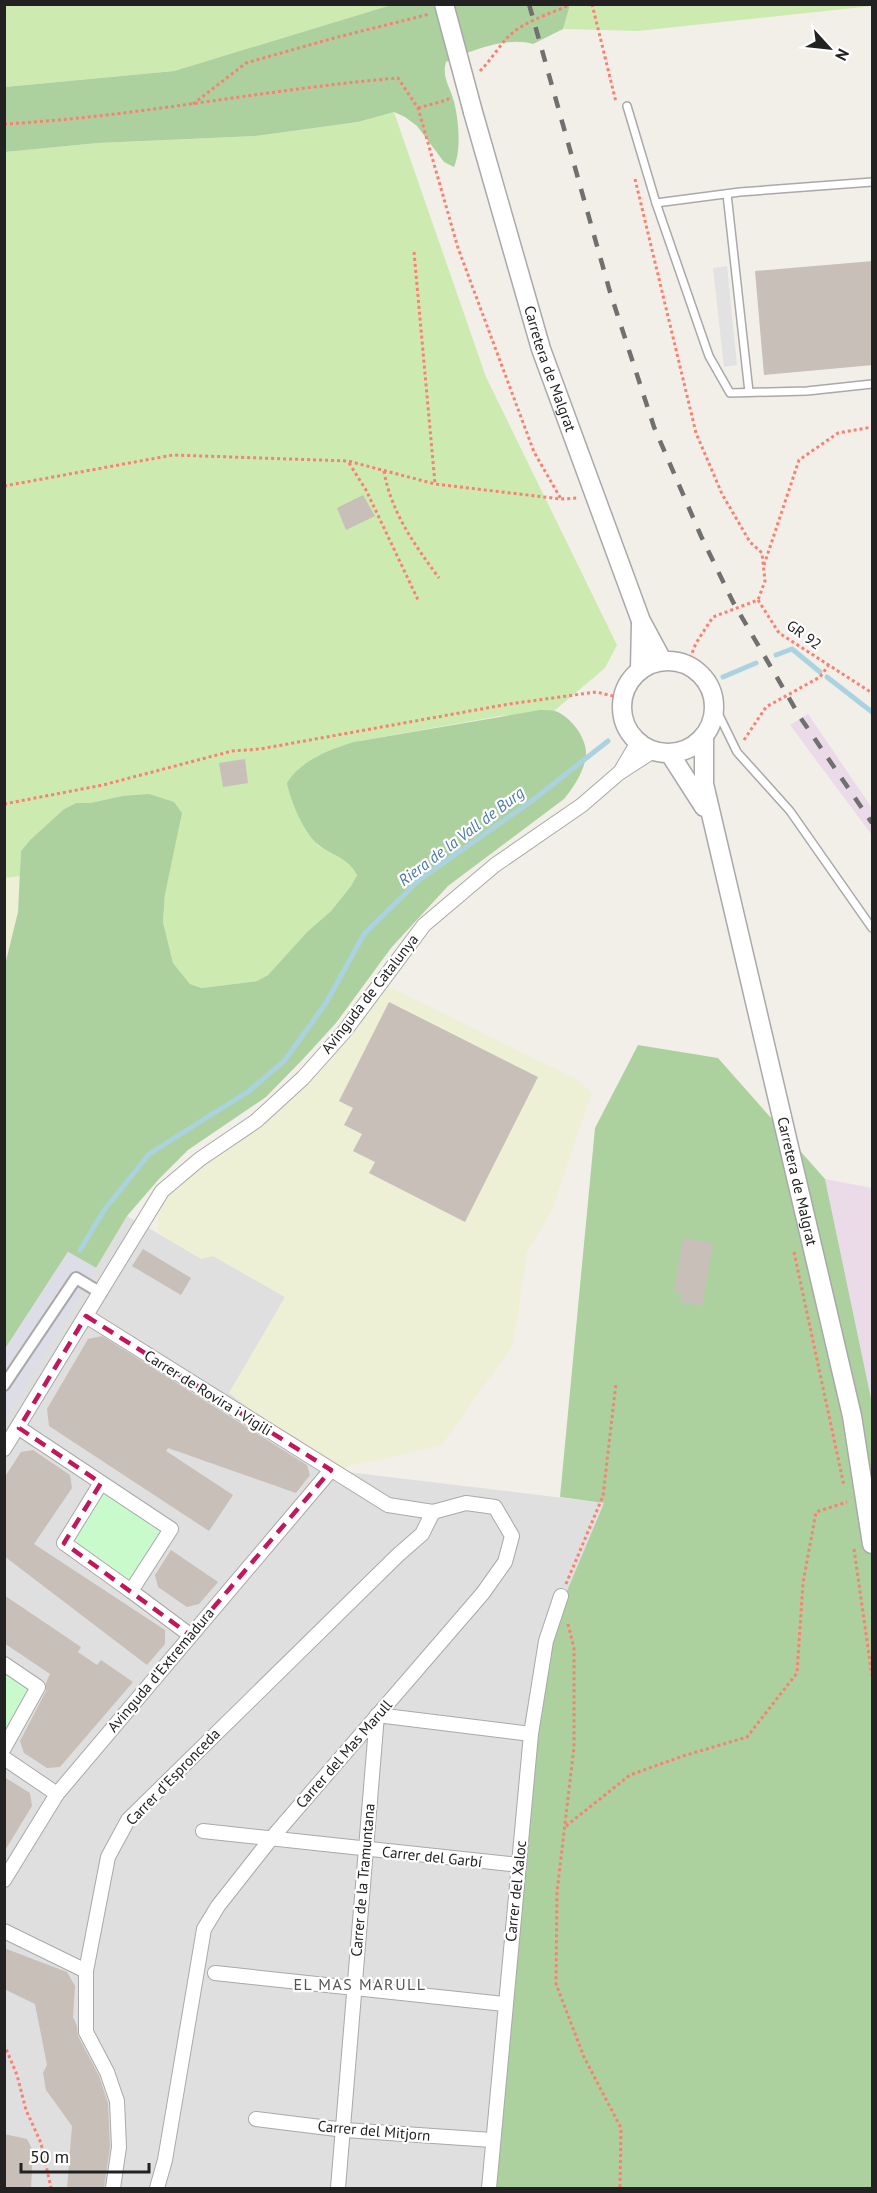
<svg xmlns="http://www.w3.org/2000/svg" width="877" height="2193" viewBox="0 0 877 2193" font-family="'PT Sans',sans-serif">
  <rect width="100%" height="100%" fill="#f2efe9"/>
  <path fill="#e0dfdf" d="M127,1216L201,1258L213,1256L285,1297L331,1470L605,1503L546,1641L489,2188H5V1349L96,1268Z"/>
  <g fill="#ebdbe8">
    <path d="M808,714L872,808V835L790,725Z"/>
    <path d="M825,1179L872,1188V1403Z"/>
  </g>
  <g fill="#eef0d5">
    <path d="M20,876L18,912L5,965V878Z"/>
    <path d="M380,982L574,1078L592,1092L552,1210L527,1253L513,1345L441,1446L331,1470L229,1393L285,1297L213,1256L201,1259L158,1233L157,1198L256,1121Z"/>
  </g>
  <g fill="#cdebb0">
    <path d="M5,5H391L174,71L5,87Z"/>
    <path d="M570,5H872V6L638,31L563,29Z"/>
    <path d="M394,112L486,377L617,645L605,668L554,711C536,710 519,716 500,716L354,742L317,845L351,864L357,875L351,886L331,911L307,932L268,975L257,981L203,988L190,984L173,963L163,922L165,894L122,796L90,803H76L64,809L30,840L21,851L20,876L5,878L4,152L98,143L256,136L358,122Z"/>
  </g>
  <g fill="#add19e">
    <path d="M391,5H570L563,29L533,44C508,36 469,51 446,62C441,79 452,89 455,106C459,124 461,151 454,167L444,162L417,126L405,117L394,112L358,122L256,136L98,143L5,152V87L174,71Z"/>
    <path d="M540,710C545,710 551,710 555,711C570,716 585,736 586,751C587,767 574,787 564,799L448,886L391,948L336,1023L304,1058L266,1097L188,1150L159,1179L127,1216L96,1268L68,1252L5,1349V965L18,912L21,851L30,840L64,809L76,803H90L122,796L149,794L174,802L182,813L165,894L163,922L173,963L190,984L202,988L257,981L268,975L307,932L331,911L351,886L357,875C348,858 335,857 320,846C305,836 290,800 287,783C301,760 329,750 354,742Z"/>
    <path d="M638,1045L718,1058L825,1179L872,1403V2188H489L546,1641L604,1503L560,1497L595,1128Z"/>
  </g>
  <g fill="#c8facc">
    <path d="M101,1483L168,1533L131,1591L63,1546Z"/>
    <path d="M5,1664L38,1687L5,1748Z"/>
  </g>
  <path fill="#e2e2e2" d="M727,266L737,365L724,367L713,268Z"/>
  <path fill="#dddde8" d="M68,1252L96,1268L5,1420V1349Z"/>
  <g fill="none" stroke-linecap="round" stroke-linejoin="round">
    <g stroke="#aad3df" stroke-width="5">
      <path d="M776,655L792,649L820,672"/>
      <path d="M723,677L756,663"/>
      <path d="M827,677L872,712"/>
      <path d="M80,1250L105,1209L149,1154L249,1091L285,1060L326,1003L364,934L419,880L533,800L608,741"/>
    </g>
  </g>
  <g fill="#c7bfb8">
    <path d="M873,261V365L764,375L755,271Z"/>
    <path d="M363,495L375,516L346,530L337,508Z"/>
    <path d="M245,759L248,783L223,787L219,763Z"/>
    <path d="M389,1002L538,1077L465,1222L369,1173L375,1162L353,1151L362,1134L344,1125L353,1108L339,1101Z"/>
    <path d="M683,1238L713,1243L702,1306L680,1302L681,1293L674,1292Z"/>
    <path d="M143,1249L191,1278L181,1295L132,1266Z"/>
    <path d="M102,1336L307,1465L310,1475L296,1493L168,1448L166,1451L233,1495L209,1531L49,1426L47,1409L88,1339Z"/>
    <path d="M33,1450L70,1475L72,1488L34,1544L165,1630V1644L147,1665L4,1556V1478L21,1452Z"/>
    <path d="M171,1550L218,1582L199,1604L187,1607L158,1587L155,1575Z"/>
    <path d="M4,1595L81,1647L78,1652L97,1665L101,1660L133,1682L60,1767L47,1768L24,1753L20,1741L46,1691V1683L50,1674L4,1643Z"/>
    <path d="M4,1777L30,1793L32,1806L4,1852Z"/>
    <path d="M4,1948L67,1972L75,1986L73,2017L77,2026L78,2036L99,2076L108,2103L110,2147L104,2188H67L72,2126L46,2090L43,2073L47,2065L35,2004L4,1989Z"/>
    <path d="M4,2134L27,2139L33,2151L31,2188H4Z"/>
  </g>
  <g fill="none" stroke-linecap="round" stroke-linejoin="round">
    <g stroke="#a9a9a9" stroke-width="10">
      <g id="service">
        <path d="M627,106L656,203L709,356L730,393L807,391L872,384"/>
        <path d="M727,194L749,392"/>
        <path d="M656,203L740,192L872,182"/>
        <path d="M715,707L737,752L790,811L872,928"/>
      </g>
    </g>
    <g stroke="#a9a9a9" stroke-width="14">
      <path id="pedestrian" d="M4,1385L76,1278L101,1293"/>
    </g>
    <g stroke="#a9a9a9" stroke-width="16">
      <g id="minor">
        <path d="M622,769L638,742"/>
        <path d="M86,1316L388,1505L433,1512L466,1503L495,1507L512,1536L505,1562L483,1593L270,1840L218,1906L204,1929L165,2160L157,2188"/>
        <path d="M19,1428L171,1529L131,1591L190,1635"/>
        <path d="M4,1449L162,1191L200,1159L256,1121L303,1078L344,1032L424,925L495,865L582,805L619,773L653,751"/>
        <path d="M101,1483L64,1543L131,1591"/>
        <path d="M4,1664L38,1687L4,1748"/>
        <path d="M4,1758L57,1794"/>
        <path d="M203,1831L519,1865"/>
        <path d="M4,1880L57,1794L331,1470"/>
        <path d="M4,1931L86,1971"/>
        <path d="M215,1973L504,2004"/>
        <path d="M256,2119L345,2130L492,2140"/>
        <path d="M113,2188L119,2147L117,2101L107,2072L86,2032V1971L108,1857L128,1820L398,1555L422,1534L433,1512"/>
        <path d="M338,2188L377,1715L531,1734"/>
        <path d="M489,2188L531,1734L546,1641L561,1596"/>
      </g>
    </g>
    <g stroke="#a9a9a9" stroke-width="21">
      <g id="tertiary">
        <path id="s1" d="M473,112L541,349L641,621L662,660"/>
        <circle cx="668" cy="707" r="46"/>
        <path d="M640,669L641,623"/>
        <path id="s2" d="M704,736V784L852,1416L872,1544"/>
        <path d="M670,754L704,807"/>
      </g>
    </g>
    <g stroke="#fa8072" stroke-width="3" stroke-dasharray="3 3" stroke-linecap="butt">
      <path d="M592,4L616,102"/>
      <path d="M480,71C490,61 498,48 507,38C523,21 551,14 571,4"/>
      <path d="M193,104L246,63L334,38L430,14"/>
      <path d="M418,108L447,100L450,97"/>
      <path d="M4,124C136,117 266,89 398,78L418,108L458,248L534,452L561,499"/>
      <path d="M635,179L696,433L722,494L750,542L762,553L765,581L758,600"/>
      <path d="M414,252L435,484"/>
      <path d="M349,463L366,490L419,602"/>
      <path d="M384,471C391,512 414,544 439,578"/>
      <path d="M4,486L173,455L348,461L435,484L561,499L578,498"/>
      <path d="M764,565L799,460L838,433L872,427"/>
      <path d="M758,600L779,633L872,693"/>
      <path d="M688,664L696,643L713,617L758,600"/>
      <path d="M744,740L766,707L820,677L828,666"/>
      <path d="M4,804L103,785L232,751L260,749L509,704L596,692L622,698"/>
      <path d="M794,1252L844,1486"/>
      <path d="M854,1549L872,1676"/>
      <path d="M566,1584L603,1496L616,1383"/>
      <path d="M568,1624L574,1648V1747L557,1892L556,1984L584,2057L621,2128L620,2188"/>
      <path d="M566,1826L630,1775L683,1756L747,1737L797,1673L803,1583L816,1512L847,1502"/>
      <path d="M4,2044L17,2075L26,2110L41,2143L51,2188"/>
    </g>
    <use href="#service" stroke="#fff" stroke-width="7"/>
    <use href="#pedestrian" stroke="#fff" stroke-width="10"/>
    <use href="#minor" stroke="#fff" stroke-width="14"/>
    <use href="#tertiary" stroke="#fff" stroke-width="18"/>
    <path stroke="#707070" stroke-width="4.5" stroke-dasharray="12 12" stroke-linecap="butt" d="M529,4L610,292L654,427L701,536L733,602L800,717L872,823"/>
    <g stroke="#a9a9a9" stroke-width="21" stroke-linecap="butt">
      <path id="tertiary-bridge" d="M444,4L473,112"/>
    </g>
    <use href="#tertiary-bridge" stroke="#fff" stroke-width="18"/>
  </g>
  <path fill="none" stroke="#c2185b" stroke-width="4.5" stroke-dasharray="12 8" stroke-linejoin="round" d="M86,1316L331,1470L190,1635L64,1543L101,1483L19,1428Z"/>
  <g text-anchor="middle" stroke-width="4.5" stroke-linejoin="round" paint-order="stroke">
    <g font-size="15" fill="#222" stroke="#fff">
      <text dy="5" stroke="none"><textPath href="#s1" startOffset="268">Carretera de Malgrat</textPath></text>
      <text transform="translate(804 635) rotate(36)" y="5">GR 92</text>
      <text transform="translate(370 994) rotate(-52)" y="5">Avinguda de Catalunya</text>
      <text dy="5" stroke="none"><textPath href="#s2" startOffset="456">Carretera de Malgrat</textPath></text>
      <text transform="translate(208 1393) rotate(32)" y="5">Carrer de Rovira i Vigili</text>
      <text transform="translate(161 1670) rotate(-50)" y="5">Avinguda d'Extremadura</text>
      <text transform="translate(344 1754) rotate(-49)" y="5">Carrer del Mas Marull</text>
      <text transform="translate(173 1777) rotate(-46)" y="5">Carrer d'Espronceda</text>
      <text transform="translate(432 1857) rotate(6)" y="5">Carrer del Garbí</text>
      <text transform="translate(363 1880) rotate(-85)" y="5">Carrer de la Tramuntana</text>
      <text transform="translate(516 1891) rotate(-84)" y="5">Carrer del Xaloc</text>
      <text transform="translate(374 2131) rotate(5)" y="5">Carrer del Mitjorn</text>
    </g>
    <g font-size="16" font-style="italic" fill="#4a7aab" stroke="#fff">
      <text transform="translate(461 836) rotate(-37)" y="6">Riera de la Vall de Burg</text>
    </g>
    <g font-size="16" letter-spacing="1.5" fill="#555" stroke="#fff">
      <text x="360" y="1990">EL MAS MARULL</text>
    </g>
  </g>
  <rect width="877" height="2193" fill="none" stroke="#222222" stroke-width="12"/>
  <g transform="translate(829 48) rotate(117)" stroke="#ffffff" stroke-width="4.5" paint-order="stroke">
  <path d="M0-4.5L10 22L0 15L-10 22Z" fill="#222222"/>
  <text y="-9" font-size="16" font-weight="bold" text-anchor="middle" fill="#222222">N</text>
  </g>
  <path d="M21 2163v9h128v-9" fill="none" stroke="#222222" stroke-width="3"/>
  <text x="30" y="2163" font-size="18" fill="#222222" stroke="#ffffff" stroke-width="4.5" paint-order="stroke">50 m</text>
</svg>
